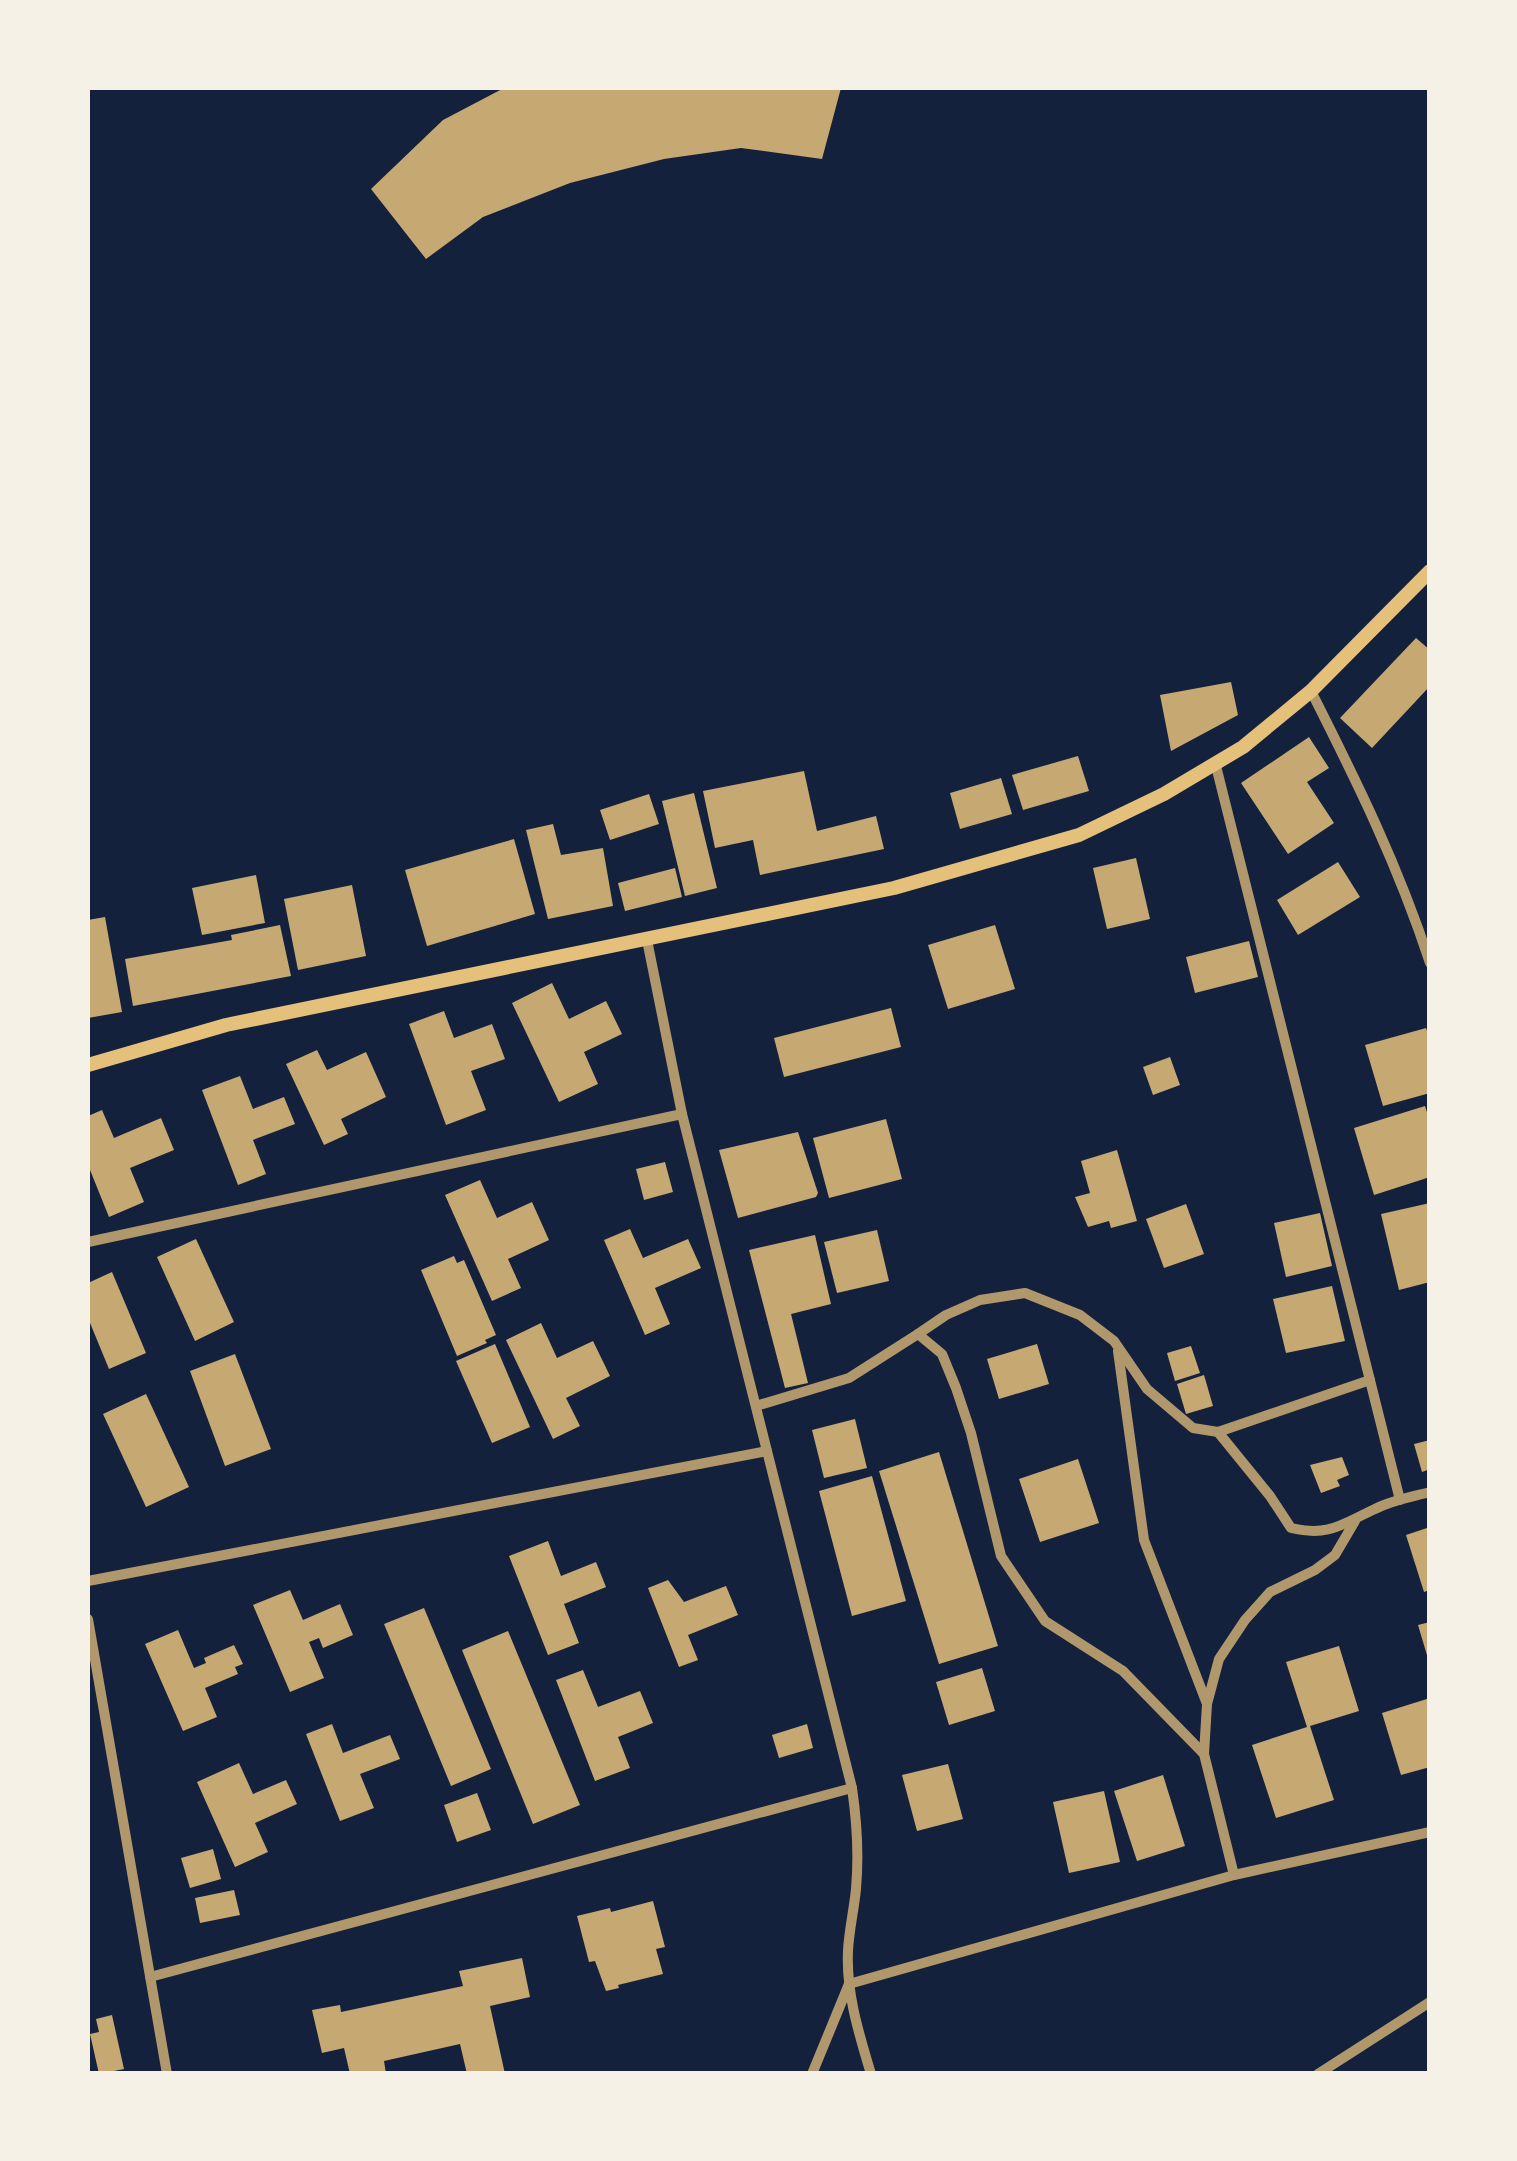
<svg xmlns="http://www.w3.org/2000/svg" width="1517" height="2161" viewBox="0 0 1517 2161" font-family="'Golos Text',sans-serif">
  <rect width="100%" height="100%" fill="#14213d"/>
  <g fill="#c6a872">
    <path d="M504,88H841L822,159L741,148L664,159L570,183L483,217L426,259L371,189L443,120Z"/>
    <path d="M1416,638L1430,650V686L1372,748L1340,718Z"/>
    <path d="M1231,682L1238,715L1171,751L1160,695Z"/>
    <path d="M1309,737L1329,768L1307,782L1334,823L1288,854L1241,783Z"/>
    <path d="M1078,756L1089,791L1023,810L1012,775Z"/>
    <path d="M804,771L817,831L876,816L884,849L760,875L753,840L715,848L703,791Z"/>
    <path d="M1001,778L1012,814L960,829L950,793Z"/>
    <path d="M694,793L717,888L685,896L662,801Z"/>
    <path d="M649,794L659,824L610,840L600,810Z"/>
    <path d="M553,824L561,855L603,848L613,906L548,919L526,830Z"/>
    <path d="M514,839L535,914L427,946L405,870Z"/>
    <path d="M1136,858L1150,919L1107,929L1093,868Z"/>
    <path d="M1338,862L1360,897L1298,935L1277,900Z"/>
    <path d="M675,868L682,897L625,911L618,883Z"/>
    <path d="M256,875L265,923L202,935L192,888Z"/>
    <path d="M352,885L366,956L298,970L284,899Z"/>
    <path d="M105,917L122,1012L88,1018V920Z"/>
    <path d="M280,925L291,976L133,1006L125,959L232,940L231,935Z"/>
    <path d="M995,925L1015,989L948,1009L928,945Z"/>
    <path d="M1249,941L1258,977L1195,993L1186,957Z"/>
    <path d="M552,983L569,1019L606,1001L622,1034L584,1052L598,1084L559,1102L512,1003Z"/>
    <path d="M891,1008L901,1047L784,1077L774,1038Z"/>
    <path d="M444,1011L454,1038L492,1024L505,1059L471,1071L486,1110L446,1125L409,1024Z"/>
    <path d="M1426,1028L1430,1040V1093L1383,1106L1365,1045Z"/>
    <path d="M317,1050L327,1070L366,1052L386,1097L341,1119L348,1134L324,1145L286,1064Z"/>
    <path d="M1170,1057L1180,1085L1153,1095L1143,1067Z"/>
    <path d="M240,1076L253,1109L284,1097L295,1124L253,1140L266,1174L238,1185L202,1090Z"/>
    <path d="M1425,1106L1430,1122V1177L1374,1195L1354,1128Z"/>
    <path d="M102,1110L114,1138L161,1118L174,1150L130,1168L144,1202L109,1217L88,1165V1116Z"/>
    <path d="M886,1119L902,1179L829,1198L813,1138Z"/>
    <path d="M798,1132L818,1193L816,1197L738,1218L719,1150Z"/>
    <path d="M1117,1150L1137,1221L1111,1228L1109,1221L1088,1227L1075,1197L1090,1193L1081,1161Z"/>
    <path d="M665,1162L673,1192L644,1200L636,1169Z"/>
    <path d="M480,1180L497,1218L532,1202L549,1240L508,1259L521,1288L492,1301L445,1195Z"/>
    <path d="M1430,1203V1282L1399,1290L1381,1214Z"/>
    <path d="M1186,1204L1204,1254L1164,1268L1146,1219Z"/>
    <path d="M1320,1213L1332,1266L1286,1277L1274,1223Z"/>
    <path d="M630,1229L643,1258L688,1239L701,1268L655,1288L670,1324L645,1335L604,1240Z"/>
    <path d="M877,1230L889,1281L837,1293L824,1242Z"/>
    <path d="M815,1235L831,1304L791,1314L808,1383L785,1388L749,1250Z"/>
    <path d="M196,1239L234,1322L195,1341L157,1257Z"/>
    <path d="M454,1256L457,1263L464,1260L496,1335L485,1340L487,1343L457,1356L421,1270Z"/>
    <path d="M112,1272L146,1353L109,1369L88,1318V1283Z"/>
    <path d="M1332,1286L1345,1341L1286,1353L1273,1299Z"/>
    <path d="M541,1323L557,1358L593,1341L610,1376L566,1398L580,1426L553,1439L506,1340Z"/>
    <path d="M495,1344L530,1427L492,1443L456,1361Z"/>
    <path d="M1037,1344L1049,1384L999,1399L987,1359Z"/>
    <path d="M1191,1346L1200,1373L1175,1381L1167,1353Z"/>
    <path d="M235,1354L271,1449L225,1466L190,1371Z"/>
    <path d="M1204,1375L1213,1406L1186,1414L1177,1384Z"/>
    <path d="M146,1394L189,1487L146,1507L103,1414Z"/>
    <path d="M855,1419L867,1468L824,1478L812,1430Z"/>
    <path d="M1430,1440V1469L1422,1472L1414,1444Z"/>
    <path d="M939,1452L998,1646L939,1664L879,1471Z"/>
    <path d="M1342,1457L1349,1475L1337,1480L1340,1486L1321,1493L1310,1465Z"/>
    <path d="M1078,1459L1099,1523L1040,1542L1019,1479Z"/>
    <path d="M872,1476L906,1601L852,1616L819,1491Z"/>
    <path d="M1430,1527V1590L1424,1592L1406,1535Z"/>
    <path d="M548,1541L561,1576L596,1562L606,1587L564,1604L579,1643L548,1655L509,1556Z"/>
    <path d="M668,1580L684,1602L726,1586L738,1615L688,1635L698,1660L679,1667L648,1588Z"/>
    <path d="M290,1590L303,1620L340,1604L353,1635L323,1648L319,1638L309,1642L324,1678L290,1692L253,1605Z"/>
    <path d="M424,1608L491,1769L451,1786L384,1624Z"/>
    <path d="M1430,1622V1662H1429L1418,1625Z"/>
    <path d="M178,1630L194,1668L206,1663L204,1658L234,1645L243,1664L235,1667L238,1674L205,1688L217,1717L183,1731L145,1644Z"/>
    <path d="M508,1631L580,1805L533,1824L462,1650Z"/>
    <path d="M1339,1646L1359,1711L1310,1726L1334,1800L1276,1818L1252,1745L1307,1727L1286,1662Z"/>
    <path d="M982,1668L995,1711L949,1725L936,1682Z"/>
    <path d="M583,1670L598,1707L640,1691L653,1723L618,1737L630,1768L595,1781L556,1680Z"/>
    <path d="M1430,1698V1767L1401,1775L1382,1713Z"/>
    <path d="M332,1724L343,1753L390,1735L400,1759L360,1774L374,1808L340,1821L306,1734Z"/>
    <path d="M807,1724L813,1748L779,1758L772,1735Z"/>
    <path d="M239,1763L253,1794L286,1780L297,1804L255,1823L268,1852L235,1867L197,1782Z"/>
    <path d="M948,1764L963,1819L917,1831L902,1775Z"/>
    <path d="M1163,1775L1185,1846L1137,1861L1114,1791Z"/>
    <path d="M1104,1791L1120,1862L1069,1873L1053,1802Z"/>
    <path d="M477,1793L491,1830L457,1842L444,1805Z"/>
    <path d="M213,1849L221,1879L190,1888L181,1858Z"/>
    <path d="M234,1890L240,1915L200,1923L195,1898Z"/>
    <path d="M653,1901L665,1947L656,1949L663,1974L618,1985L619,1988L606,1991L595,1961L589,1962L577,1916L610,1908L611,1912Z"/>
    <path d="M522,1958L530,1997L490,2006L505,2074H467L460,2044L384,2061L386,2074H350L344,2048L322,2053L312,2010L340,2005L341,2012L463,1986L459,1971Z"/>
    <path d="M112,2015L124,2069L99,2074L90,2034L99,2032L96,2019Z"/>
  </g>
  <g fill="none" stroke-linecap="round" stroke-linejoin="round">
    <g stroke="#b1986c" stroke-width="10">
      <path d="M1311,691C1357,782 1398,865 1430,963"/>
      <path d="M1216,766L1400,1500"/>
      <path d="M647,940L682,1114L852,1788C857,1822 859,1855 856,1889C854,1910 849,1930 848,1951C846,1993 859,2034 871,2074"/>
      <path d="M88,1242L682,1114"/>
      <path d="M918,1334L946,1315L980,1300L1025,1293L1080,1315L1114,1341L1147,1389L1193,1428L1218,1432L1370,1380"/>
      <path d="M1118,1351L1144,1540L1207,1704"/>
      <path d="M756,1406L849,1378L918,1334L942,1354L956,1388L971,1433L1001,1556L1045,1621L1123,1671L1204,1754L1234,1875"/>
      <path d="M1218,1432L1270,1496L1291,1528C1329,1537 1342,1524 1375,1509C1392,1500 1411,1497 1430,1492"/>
      <path d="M88,1581L767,1451"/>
      <path d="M88,1619L167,2074"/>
      <path d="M1204,1754L1207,1704L1219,1659L1245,1620L1270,1592L1315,1570L1335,1555L1355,1521"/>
      <path d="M150,1977L852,1788"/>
      <path d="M812,2074L849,1984L1234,1875L1430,1832"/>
      <path d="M1318,2074L1430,2002"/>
    </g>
    <path stroke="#e5c07b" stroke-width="14" d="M88,1065L226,1025L894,888L1079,835L1164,794L1243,747L1311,691L1430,571"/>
  </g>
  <rect width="1517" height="2161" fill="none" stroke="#f6f1e7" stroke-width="180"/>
</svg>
